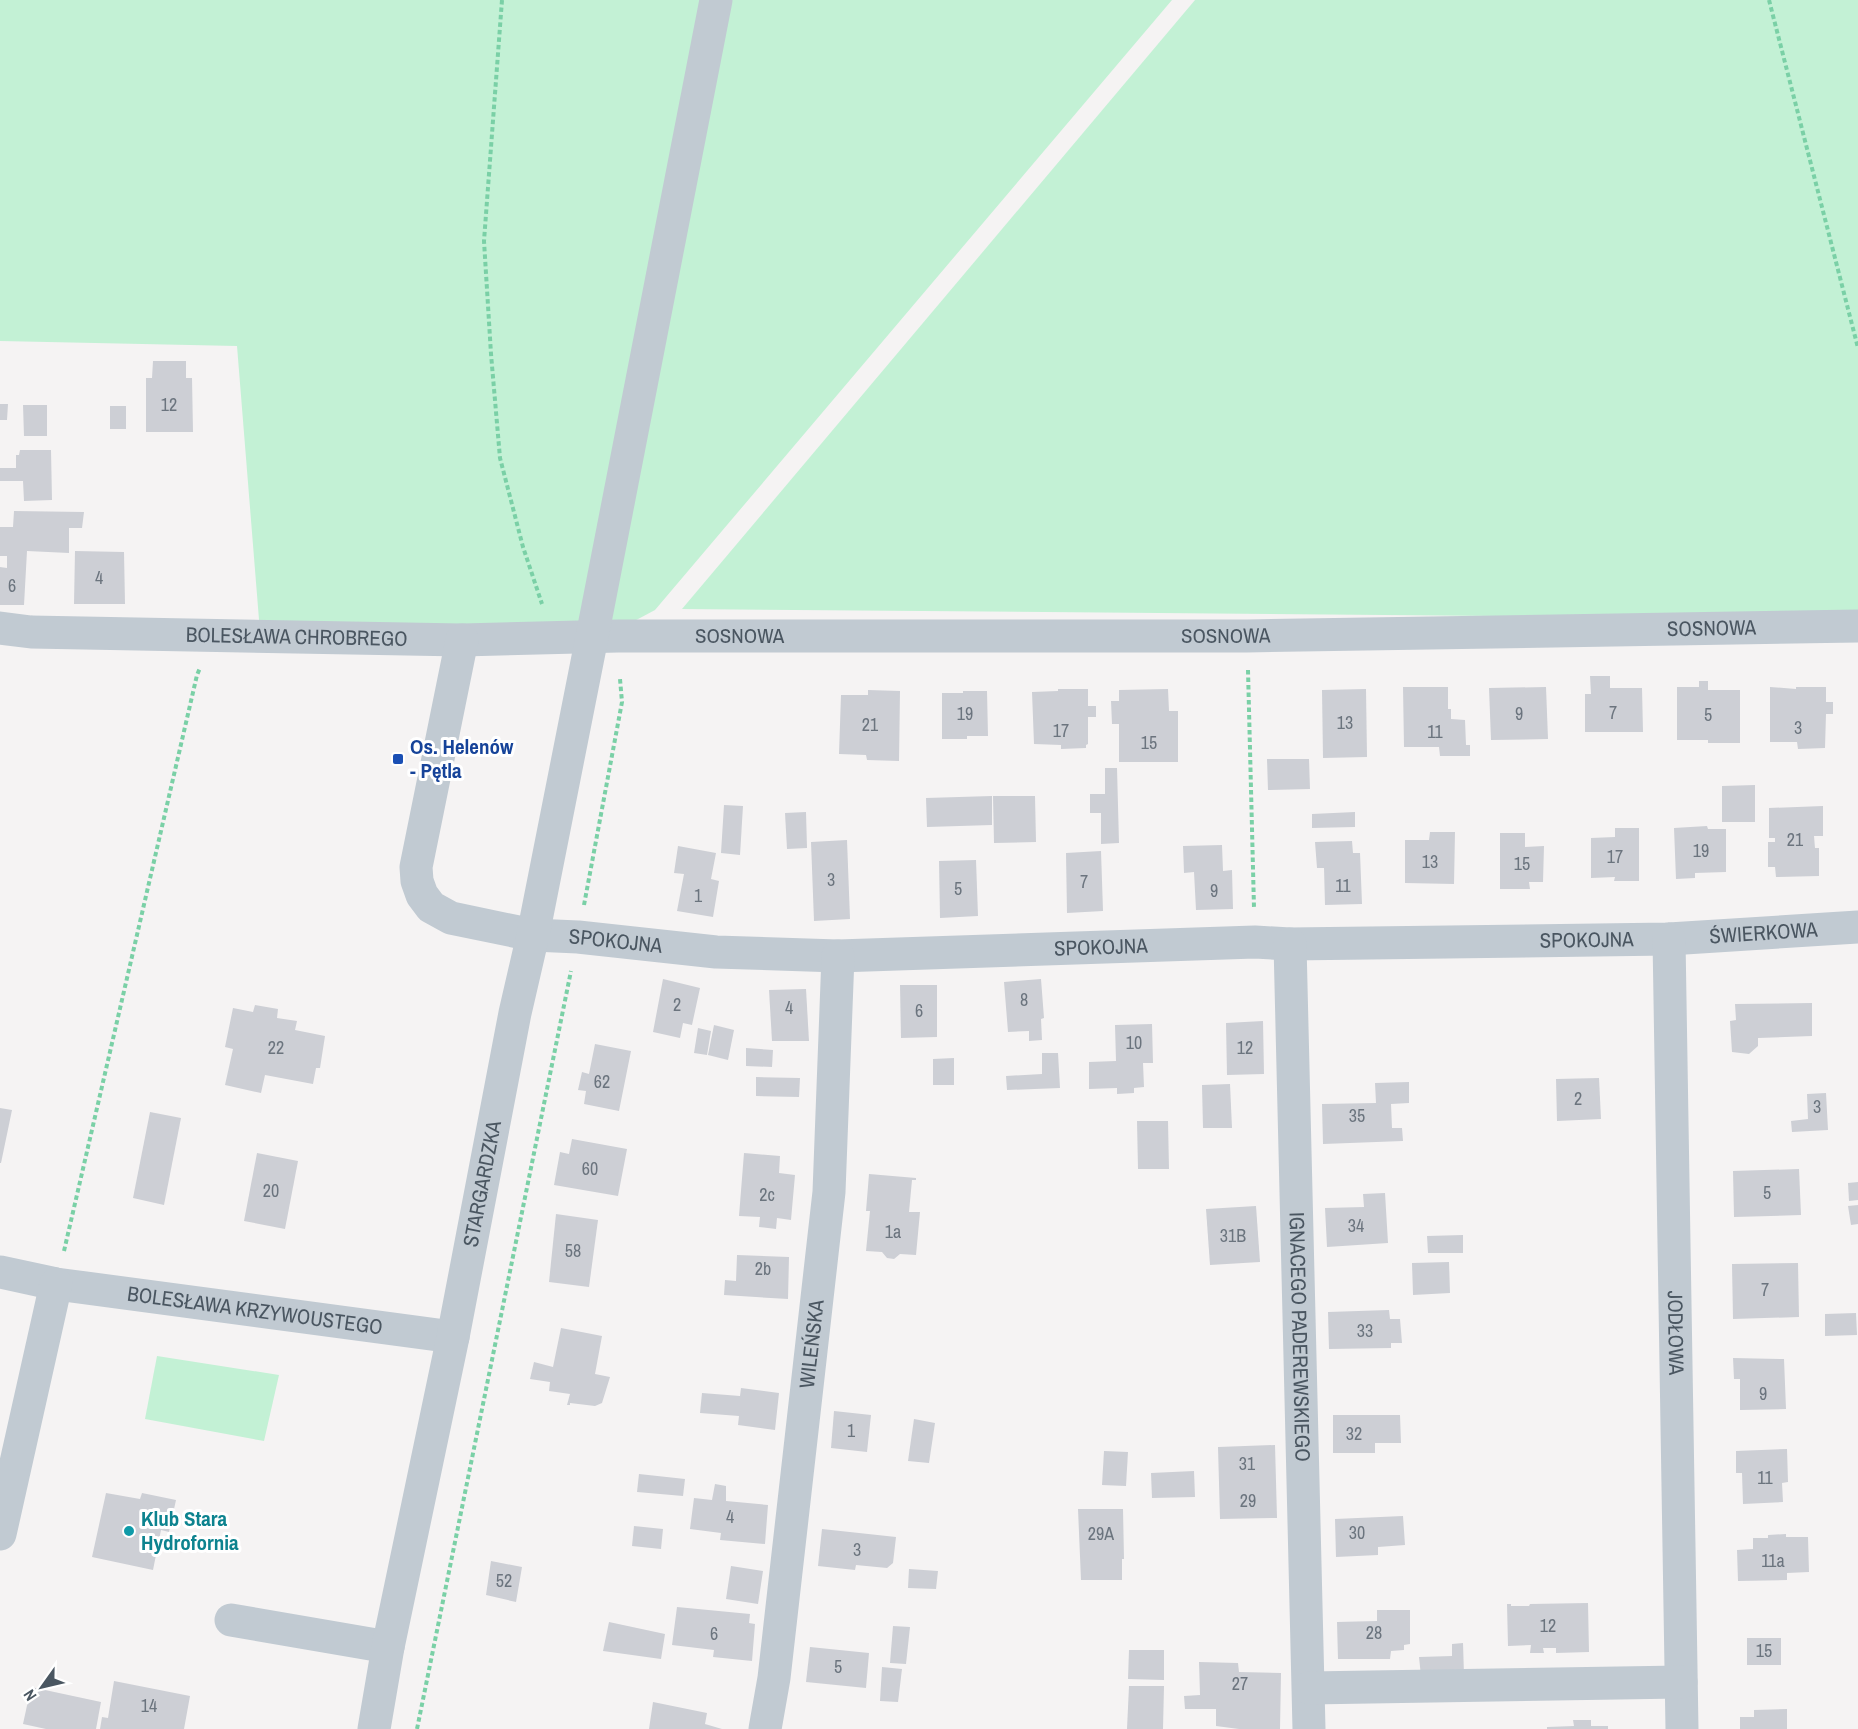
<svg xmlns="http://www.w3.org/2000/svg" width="1858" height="1729" viewBox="0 0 1858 1729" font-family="'Archivo Narrow',sans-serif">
  <rect width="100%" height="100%" fill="#f5f3f3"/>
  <g fill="#c3f1d5">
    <path d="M0,0H1172L655,610L625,626L260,632L237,346L0,341Z"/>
    <path d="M1195,0H1858V619L682,609Z"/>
    <path d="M157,1356L279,1375L264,1441L145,1419Z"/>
  </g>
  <g fill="#cdcfd5">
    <path d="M153,361H186V378H192L193,432H146V378H152Z"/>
    <path d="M0,404H8L7,420H0Z"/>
    <path d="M23,405H47V436H24Z"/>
    <rect x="110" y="406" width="16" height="23"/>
    <path d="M20,450H51L52,500L24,501L23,481H0V468H16V455H19Z"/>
    <path d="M14,511L84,512L82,528H69V553L27,551L24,605H0V567L7,568V556H0V527H13Z"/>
    <path d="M75,551L124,552L125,604H74Z"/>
    <path d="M1590,676H1610V688H1642L1643,732H1585V694H1591Z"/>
    <path d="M1699,681H1708V690H1740V743H1708V740H1677V687H1699Z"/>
    <path d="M1403,687H1448V709H1451V719L1465,720L1466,745H1470V756H1440L1439,747H1404Z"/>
    <path d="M1546,687L1548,739L1491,740L1489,688Z"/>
    <path d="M1770,687L1796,689V687H1826V702H1833V714H1826L1825,748L1798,749L1797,742H1770Z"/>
    <path d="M1058,689H1088V706H1096V717H1088V744L1086,745V748L1061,749V745L1034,744L1032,692L1058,691Z"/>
    <path d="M1168,689L1169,711H1178V762H1119V724H1112L1111,701H1119V690Z"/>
    <path d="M1366,689L1367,757L1323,758L1322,690Z"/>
    <path d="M868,690L900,691L899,761L867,760L866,755L839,754L841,695H868Z"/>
    <path d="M963,691H987L988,736H967V739H942V693H963Z"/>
    <path d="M1267,759H1309L1310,789L1268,790Z"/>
    <path d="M1105,768H1117L1119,843L1101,844V813H1090V794H1105Z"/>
    <path d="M1755,785V822H1722V786Z"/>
    <path d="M992,796V825L927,827L926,798Z"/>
    <path d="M993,796H1035L1036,842L994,843Z"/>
    <path d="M724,805L743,806L740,855L721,853Z"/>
    <path d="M1823,806V836H1814L1815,848H1819V876L1776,877L1775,867H1768V842H1775V838H1769V808Z"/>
    <path d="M806,812L807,848L787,849L785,813Z"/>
    <path d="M1355,812V827L1312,828V814Z"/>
    <path d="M1707,826L1708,829H1726V872L1695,873V878L1676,879L1674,828Z"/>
    <path d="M1615,828H1639V881H1614L1615,877L1591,878V838L1615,837Z"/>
    <path d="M1430,832H1455L1454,884L1405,883V840H1429Z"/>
    <path d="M1500,833H1525V847L1544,846L1543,882H1529L1530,889H1500Z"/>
    <path d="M847,840L850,919L814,921L811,842Z"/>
    <path d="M1352,841L1353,853H1360L1362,904L1325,905L1324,868H1317L1315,842Z"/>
    <path d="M1222,845L1223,871L1232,870L1233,909L1196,910L1194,872L1184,873L1183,846Z"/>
    <path d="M678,846L716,853L711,879L719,881L713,917L677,911L684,874L674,873Z"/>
    <path d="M1101,851L1103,911L1067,913L1066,853Z"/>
    <path d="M976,860L978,916L940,918L939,861Z"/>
    <path d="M663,979L700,988L692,1025L683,1023L680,1038L653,1032Z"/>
    <path d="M1041,979L1044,1018L1041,1019L1042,1040L1029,1041V1031L1008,1032L1004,982Z"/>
    <path d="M900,985H937V1037L901,1038Z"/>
    <path d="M806,989L809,1041H772L769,990Z"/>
    <path d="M1812,1003V1036L1758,1038V1046L1749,1054L1732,1052L1730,1021L1736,1020L1735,1004Z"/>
    <path d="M255,1005L278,1009L277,1018L297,1021L295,1030L325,1036L320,1068H316L313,1084L265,1075L261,1093L225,1085L233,1049L225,1047L233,1008L253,1012Z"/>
    <path d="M1263,1021L1264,1074L1227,1075L1226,1023Z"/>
    <path d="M1152,1024L1153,1063H1143L1144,1087L1134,1088V1093L1117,1094V1088L1089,1089V1062L1116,1061L1115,1025Z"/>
    <path d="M714,1025L734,1030L728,1060L708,1055Z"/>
    <path d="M698,1028L711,1031L707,1055L694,1053Z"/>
    <path d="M595,1044L631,1051L619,1111L584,1104L586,1091L578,1090L582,1072L589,1074Z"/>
    <path d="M746,1048L773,1050L772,1067L746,1066Z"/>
    <path d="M1042,1053H1058L1060,1088L1007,1090L1006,1076L1042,1074Z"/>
    <path d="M954,1058V1085H933V1059Z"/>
    <path d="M756,1077L800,1078L799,1097L756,1096Z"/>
    <path d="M1599,1078L1601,1119L1557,1121L1556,1079Z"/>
    <path d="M1409,1082V1103L1391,1104L1392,1128H1402L1403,1141L1323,1144L1322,1104L1376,1103L1375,1083Z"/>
    <path d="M1230,1084L1232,1128H1203L1202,1085Z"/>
    <path d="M1826,1093L1828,1130L1792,1132L1791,1121L1808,1119L1807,1094Z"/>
    <path d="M0,1108L12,1110L1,1163H0Z"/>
    <path d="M150,1112L181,1118L164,1205L133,1198Z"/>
    <path d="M1137,1121H1168L1169,1169H1138Z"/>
    <path d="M572,1139L627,1149L618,1196L554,1185L560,1152L569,1154Z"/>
    <path d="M257,1153L298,1161L285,1229L244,1221Z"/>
    <path d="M744,1153L780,1156L779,1173L795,1175L791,1220L777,1218L776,1229L759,1227L760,1217L739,1216Z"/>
    <path d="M1799,1169L1801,1215L1734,1217L1733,1171Z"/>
    <path d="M869,1174L916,1178V1180H912L909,1212H920L916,1255L900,1254L894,1259L887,1258L882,1252L866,1251L870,1211H866Z"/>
    <path d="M1858,1182V1200L1849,1201L1848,1183Z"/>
    <path d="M1385,1193L1388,1243L1327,1247L1325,1208L1364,1207L1363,1194Z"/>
    <path d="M1858,1205V1224L1851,1225L1848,1206Z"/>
    <path d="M1256,1206L1260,1262L1210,1265L1206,1209Z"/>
    <path d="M556,1214L598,1220L589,1287L549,1282Z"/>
    <path d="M1463,1235V1253H1428L1427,1236Z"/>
    <path d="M737,1255L789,1257L788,1299L724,1295L725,1280L736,1281Z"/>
    <path d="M1449,1262L1450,1293L1413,1295L1412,1263Z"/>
    <path d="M1798,1263L1799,1317L1733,1319L1732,1264Z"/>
    <path d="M1389,1310L1390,1319H1400L1402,1343H1391V1348L1329,1349L1328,1312Z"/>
    <path d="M1856,1313L1857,1335L1825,1336V1314Z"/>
    <path d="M561,1328L602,1336L595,1374L610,1377L602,1403L595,1406L570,1403V1405H567L570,1394L549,1391L550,1382L530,1379L534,1362L553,1367Z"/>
    <path d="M1733,1358L1784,1359L1786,1409L1740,1410V1379H1734Z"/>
    <path d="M741,1388L779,1393L775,1430L738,1425L739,1416L700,1413L702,1393L740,1396Z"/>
    <path d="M834,1411L871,1415L867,1452L831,1448Z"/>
    <path d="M1333,1415H1400L1401,1443H1375V1453H1333Z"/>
    <path d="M914,1419L935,1423L929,1463L908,1461Z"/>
    <path d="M1275,1445L1277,1518L1220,1519L1218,1447Z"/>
    <path d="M1787,1449L1788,1482L1782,1483L1783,1502L1743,1504L1742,1473H1736V1451Z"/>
    <path d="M1104,1451L1128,1452L1126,1486L1102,1485Z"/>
    <path d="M1194,1471L1195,1497L1152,1498L1151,1473Z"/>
    <path d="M639,1474L685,1479L683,1496L637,1492Z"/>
    <path d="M715,1484L726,1486V1501L768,1505L765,1544L720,1540L721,1533L690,1529L694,1498L712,1500Z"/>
    <path d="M106,1493L140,1499L142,1493L176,1500L169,1532L161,1530L153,1570L92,1557Z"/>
    <path d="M1078,1509H1123L1124,1559H1122V1580H1081Z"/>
    <path d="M1403,1516L1405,1545L1378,1547V1555L1336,1557L1335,1519Z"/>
    <path d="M634,1526L663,1529L661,1549L632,1546Z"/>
    <path d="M822,1529L896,1537L893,1563L887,1568L856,1565L855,1570L818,1566Z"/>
    <path d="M1786,1534V1537H1808L1809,1572L1787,1573V1580L1738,1581L1737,1550L1753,1549V1538H1768V1535Z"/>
    <path d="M491,1561L522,1567L516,1602L486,1595Z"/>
    <path d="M731,1566L763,1571L758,1604L726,1599Z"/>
    <path d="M909,1569L938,1571L936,1589L908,1588Z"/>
    <path d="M1588,1603L1589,1652L1556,1653V1648H1543L1544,1653H1530L1531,1645L1508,1646L1507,1604H1511V1606H1529L1530,1604Z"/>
    <path d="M677,1607L750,1614L749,1623L755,1624L752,1661L713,1657L714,1650L672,1645Z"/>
    <path d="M1377,1610H1410V1644L1404,1645V1650L1391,1651L1390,1659H1338L1337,1622L1377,1621Z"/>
    <path d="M609,1622L665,1634L661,1659L603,1651Z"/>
    <path d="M893,1626L910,1627L906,1664L890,1663Z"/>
    <rect x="1747" y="1638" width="34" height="27"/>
    <path d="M1463,1643L1464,1675L1421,1676L1419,1657L1452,1656V1644Z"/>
    <path d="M810,1647L869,1653L866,1688L806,1682Z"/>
    <path d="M1129,1650H1164V1680L1128,1679Z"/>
    <path d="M1199,1662L1238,1663L1239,1672L1281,1673L1280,1729H1239L1216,1726V1709H1185L1184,1696L1200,1695Z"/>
    <path d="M882,1667L902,1669L898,1702L880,1701Z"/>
    <path d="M114,1681L190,1696L184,1729H100L102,1717L108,1718Z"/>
    <path d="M1129,1686H1164L1163,1729H1127Z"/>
    <path d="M31,1687L101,1702L96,1729H46L23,1724Z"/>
    <path d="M653,1702L707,1713L705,1724L722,1729H649Z"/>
    <path d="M1787,1709V1729H1740V1717H1754V1710Z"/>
    <path d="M1573,1720H1591V1726H1608V1729H1547V1727L1574,1726Z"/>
  </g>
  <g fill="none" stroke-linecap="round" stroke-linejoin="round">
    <g stroke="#7ad0a6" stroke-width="4" stroke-dasharray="4.5 3" stroke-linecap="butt">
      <path d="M502,0L484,241L491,354L500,458L523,547L542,604"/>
      <path d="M1769,0L1858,348"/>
      <path d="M1248,670L1254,908"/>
      <path d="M584,905L622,702L620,679"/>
      <path d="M64,1251L197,675L200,668"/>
      <path d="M417,1729L571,971"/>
    </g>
    <g stroke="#c1cad2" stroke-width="33">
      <path id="s1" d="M0,628L31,632L462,640L618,636H1247L1858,626"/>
      <path id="s2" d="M462,640L416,867L417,881L422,895L431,907L451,918L533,935L578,937L716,952L838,956L1255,942L1290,944L1669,939L1858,927"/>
      <path id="s3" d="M1669,939L1682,1729"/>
      <path id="s4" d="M1290,944L1309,1729"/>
      <path id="s5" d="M0,1272L56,1284L453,1337"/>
      <path d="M0,1534L56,1284"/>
      <path d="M231,1620L388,1647"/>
      <path d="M1309,1688L1681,1682"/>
      <path id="s6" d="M374,1729L388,1647L453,1337L515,1013L533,935L592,637L716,0"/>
      <path id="s7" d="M765,1729L774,1678L829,1192L838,956"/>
    </g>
  </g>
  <rect fill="#1a4fb4" stroke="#fff" stroke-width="2" x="392" y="753" width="12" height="12" rx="3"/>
  <circle fill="#0f9aa8" stroke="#fff" stroke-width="2" cx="129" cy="1531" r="6"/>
  <g text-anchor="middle" stroke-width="6" stroke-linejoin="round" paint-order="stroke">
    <g font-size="18" fill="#6b747e">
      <text x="169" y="411">12</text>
      <text x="99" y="584">4</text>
      <text x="12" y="592">6</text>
      <text x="1613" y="719">7</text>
      <text x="965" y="720">19</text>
      <text x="1519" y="720">9</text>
      <text x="1708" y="721">5</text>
      <text x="1345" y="729">13</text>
      <text x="870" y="731">21</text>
      <text x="1798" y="734">3</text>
      <text x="1061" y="737">17</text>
      <text x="1435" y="738">11</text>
      <text x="1149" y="749">15</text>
      <text x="1795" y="846">21</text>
      <text x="1701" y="857">19</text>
      <text x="1615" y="863">17</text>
      <text x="1430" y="868">13</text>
      <text x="1522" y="870">15</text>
      <text x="831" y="886">3</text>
      <text x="1084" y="888">7</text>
      <text x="1343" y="892">11</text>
      <text x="958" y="895">5</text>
      <text x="1214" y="897">9</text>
      <text x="698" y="902">1</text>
      <text x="1024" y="1006">8</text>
      <text x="677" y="1011">2</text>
      <text x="789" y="1014">4</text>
      <text x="919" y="1017">6</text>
      <text x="1134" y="1049">10</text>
      <text x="276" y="1054">22</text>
      <text x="1245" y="1054">12</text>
      <text x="602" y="1088">62</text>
      <text x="1578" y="1105">2</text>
      <text x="1817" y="1113">3</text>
      <text x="1357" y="1122">35</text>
      <text x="590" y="1175">60</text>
      <text x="271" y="1197">20</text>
      <text x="1767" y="1199">5</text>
      <text x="767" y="1201">2c</text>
      <text x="1356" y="1232">34</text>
      <text x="893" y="1238">1a</text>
      <text x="1233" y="1242">31B</text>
      <text x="573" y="1257">58</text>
      <text x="763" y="1275">2b</text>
      <text x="1765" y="1296">7</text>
      <text x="1365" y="1337">33</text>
      <text x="1763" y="1400">9</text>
      <text x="851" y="1437">1</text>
      <text x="1354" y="1440">32</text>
      <text x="1247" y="1470">31</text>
      <text x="1765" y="1484">11</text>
      <text x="1248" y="1507">29</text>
      <text x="730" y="1523">4</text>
      <text x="1357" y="1539">30</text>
      <text x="1101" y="1540">29A</text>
      <text x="857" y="1556">3</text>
      <text x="1773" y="1567">11a</text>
      <text x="504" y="1587">52</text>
      <text x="1548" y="1632">12</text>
      <text x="1374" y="1639">28</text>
      <text x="714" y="1640">6</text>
      <text x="1764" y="1657">15</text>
      <text x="838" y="1673">5</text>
      <text x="1240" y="1690">27</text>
      <text x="149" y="1712">14</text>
    </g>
    <g font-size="21" fill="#4a5661" stroke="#fff">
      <text dy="7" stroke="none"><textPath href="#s1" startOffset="1712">SOSNOWA</textPath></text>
      <text dy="7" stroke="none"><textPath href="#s1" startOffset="740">SOSNOWA</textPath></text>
      <text dy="7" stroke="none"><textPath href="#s1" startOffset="1226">SOSNOWA</textPath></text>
      <text dy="7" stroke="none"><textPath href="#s1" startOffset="297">BOLESŁAWA CHROBREGO</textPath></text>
      <text dy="7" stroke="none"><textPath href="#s2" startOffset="1614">ŚWIERKOWA</textPath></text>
      <text dy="7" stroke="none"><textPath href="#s2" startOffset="1437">SPOKOJNA</textPath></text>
      <text dy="7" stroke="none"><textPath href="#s2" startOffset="465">SPOKOJNA</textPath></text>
      <text dy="7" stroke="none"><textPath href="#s2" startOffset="951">SPOKOJNA</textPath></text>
      <text dy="7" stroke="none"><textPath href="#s6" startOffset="556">STARGARDZKA</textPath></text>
      <text dy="7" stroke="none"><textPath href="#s5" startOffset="258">BOLESŁAWA KRZYWOUSTEGO</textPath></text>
      <text dy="7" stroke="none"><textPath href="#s3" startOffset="394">JODŁOWA</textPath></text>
      <text dy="7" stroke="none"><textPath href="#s4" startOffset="393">IGNACEGO PADEREWSKIEGO</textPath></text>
      <text dy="7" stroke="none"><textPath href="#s7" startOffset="388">WILEŃSKA</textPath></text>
    </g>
    <g font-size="21" font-weight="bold" fill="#164399" stroke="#fff" text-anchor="start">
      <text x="410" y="754">Os. Helenów<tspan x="410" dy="24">- Pętla</tspan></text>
    </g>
    <g font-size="21" font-weight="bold" fill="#0d838f" stroke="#fff" text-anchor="start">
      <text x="141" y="1526">Klub Stara<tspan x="141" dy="24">Hydrofornia</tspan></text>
    </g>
  </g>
  <g transform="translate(42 1687) rotate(236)" stroke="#ffffff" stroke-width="4.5" paint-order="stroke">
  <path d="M0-4.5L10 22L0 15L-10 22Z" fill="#4a5661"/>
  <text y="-9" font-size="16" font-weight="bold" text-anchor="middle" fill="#4a5661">N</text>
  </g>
</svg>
